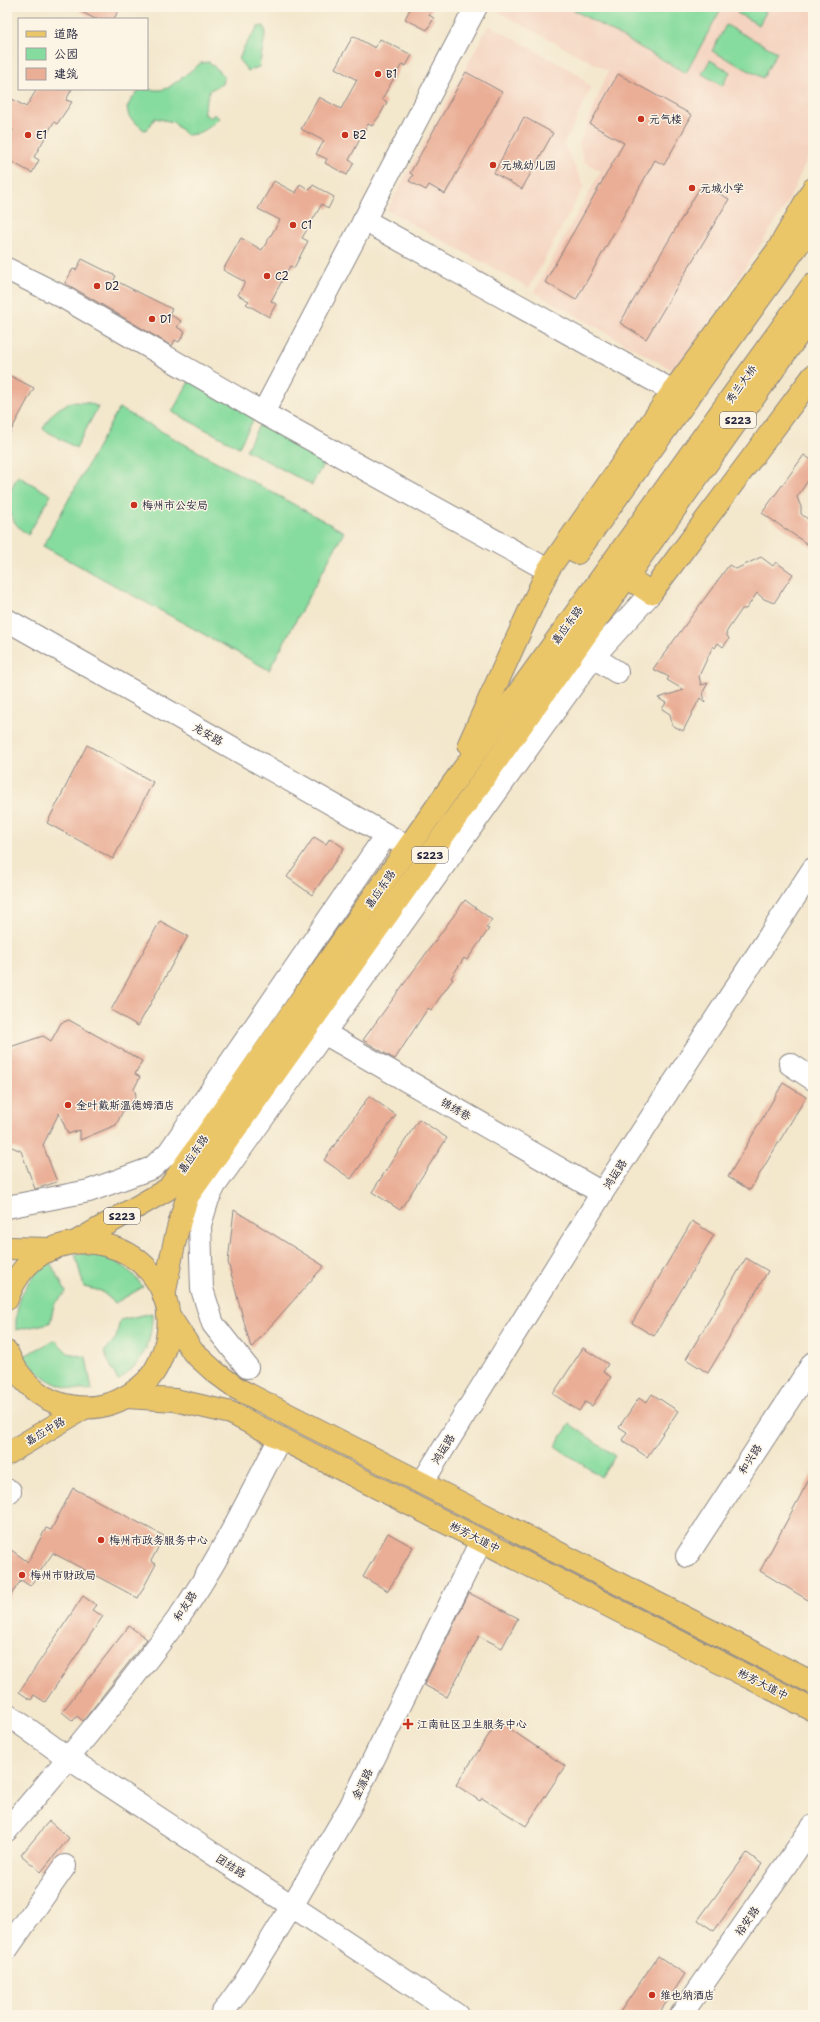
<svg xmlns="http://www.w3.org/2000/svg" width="820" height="2022" viewBox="0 0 820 2022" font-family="'Shantell Sans','LXGW WenKai TC',sans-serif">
  <rect width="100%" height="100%" fill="#fcf5e5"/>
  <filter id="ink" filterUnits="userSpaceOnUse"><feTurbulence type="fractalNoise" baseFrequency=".025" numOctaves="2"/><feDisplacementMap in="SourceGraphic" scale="8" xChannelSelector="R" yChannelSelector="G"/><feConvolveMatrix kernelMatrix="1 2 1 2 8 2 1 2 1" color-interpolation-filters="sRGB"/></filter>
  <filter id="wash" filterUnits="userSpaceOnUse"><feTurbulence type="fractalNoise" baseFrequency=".012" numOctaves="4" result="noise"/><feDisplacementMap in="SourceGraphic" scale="16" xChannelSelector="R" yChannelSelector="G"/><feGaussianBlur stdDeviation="0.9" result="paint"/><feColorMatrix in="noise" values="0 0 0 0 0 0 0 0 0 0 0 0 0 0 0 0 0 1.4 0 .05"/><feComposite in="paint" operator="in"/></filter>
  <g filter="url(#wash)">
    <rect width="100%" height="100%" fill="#f3e7cc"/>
    <g fill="#f4d3c0">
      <path d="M500,7H813V146L786,206L676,372L534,292L601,171L584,162L579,144L608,71L498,12Z"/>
      <path d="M489,25L578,74L591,89L564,144L584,186L529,288L387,210Z"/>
    </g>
    <g fill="#86db9e" stroke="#547e6c">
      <path d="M573,7H722L686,73L572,9Z"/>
      <path d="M740,7H757L766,12L759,25L737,13Z"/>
      <path d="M726,25L777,52L763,78L712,51Z"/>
      <path d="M264,26L266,32L259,67L248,71L239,60L244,47L258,27Z"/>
      <path d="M710,60L730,72L722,86L702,74Z"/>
      <path d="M209,62L224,76L222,84L210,90L204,109V114L211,118L213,115H216L219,118C210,128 200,135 186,135L173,122L155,118L148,129L144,130L129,117L127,108L132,98L141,89L160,90L168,88L201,63Z"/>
      <path d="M191,378L257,413L239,447L172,412Z"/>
      <path d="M72,402L90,403L98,407L76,448L43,429C50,414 57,408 72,402Z"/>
      <path d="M119,408L344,532L269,670L43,546Z"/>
      <path d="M264,416L330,451L312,485L246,450Z"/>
      <path d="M18,476L51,495L28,535C5,519 3,499 18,476Z"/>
      <path d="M89,1253C113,1257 129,1267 143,1287L115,1303L101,1291L84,1287L75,1254Z"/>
      <path d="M50,1262L66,1292L54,1305L50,1323L16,1330C15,1300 26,1279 50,1262Z"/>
      <path d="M152,1313C153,1342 142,1364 118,1381L104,1352L116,1338L120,1320Z"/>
      <path d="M55,1340L68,1353L86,1357L92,1390C62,1391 41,1380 24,1356Z"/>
      <path d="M570,1424L615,1456L601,1477L555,1446Z"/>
    </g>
    <g id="blocks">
      <g fill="#eaae96">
        <path d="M73,7H120L114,19H95Z"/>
        <path d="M411,7H433L429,15L434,18L427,30L405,19Z"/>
        <path d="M353,36L375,48L380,39L412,55L406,66L402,64L382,99L387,102L380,115L372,126L368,124L349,160L354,163L347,175L325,163L327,159L316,154L324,141L301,129L319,97L341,109L346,100L357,80L335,68Z"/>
        <path d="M466,72L502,92L445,194L429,185L426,190L409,181L413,175L410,173Z"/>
        <path d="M618,74L692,115L664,165L655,160L576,300L545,282L624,143L590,124Z"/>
        <path d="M37,89H72L66,100L72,102L57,124L54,122L34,157L39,160L32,173L10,161L12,157L7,154V142L13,130L7,126V96L26,107Z"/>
        <path d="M524,117L553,133L522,189L494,173Z"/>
        <path d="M274,181L296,193L300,184L310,190L313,185L334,197L328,209L322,204L302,238L308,241L294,268L290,266L271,301L276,304L269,317L246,304L249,301L238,295L245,282L223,270L241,238L262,250L280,220L258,209Z"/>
        <path d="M702,184L729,199L646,339L620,323Z"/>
        <path d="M82,259L116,276L114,280L172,309L169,314L181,321L177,327L185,332L179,342L175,340L172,346L65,283L73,269L76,270Z"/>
        <path d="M7,374L34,388L7,438Z"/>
        <path d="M804,455L813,461V473L797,497L801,507V514L813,523V548L762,513Z"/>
        <path d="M761,557L773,566L776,562L793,574L774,603L764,599L757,593L746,609H742L729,628L726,633L729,639L723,647L718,643L715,648L713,646L699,676L701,685L708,683L703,692L705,702L700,698L683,731L672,725L670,714L662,709L666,703L658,698L684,690L667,680L669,677L653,669L729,565L736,569Z"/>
        <path d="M87,745L153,782L113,859L47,823Z"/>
        <path d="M314,837L326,844L330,838L344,848L312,895L287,877Z"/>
        <path d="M465,900L492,920L486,928L489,929L467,960L464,958L451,978L453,979L431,1010L428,1008L395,1059L391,1057L363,1040Z"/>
        <path d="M160,921L188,936L138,1026L111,1010Z"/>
        <path d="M69,1020L142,1061L135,1074L140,1077L134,1089L136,1095L132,1104L125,1107L116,1125L80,1140V1130L68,1134L59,1113L43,1145L57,1182L35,1189L21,1151L7,1145V1048L43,1036L51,1041L61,1023Z"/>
        <path d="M783,1083L806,1097L750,1190L728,1177Z"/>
        <path d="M369,1096L396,1115L351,1179L324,1160Z"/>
        <path d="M419,1119L447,1138L400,1210L372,1192Z"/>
        <path d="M234,1210L324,1266L251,1348L228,1262Z"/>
        <path d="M692,1221L714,1235L654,1336L632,1323Z"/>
        <path d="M746,1258L768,1271L708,1373L686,1359Z"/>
        <path d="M583,1348L608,1364L603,1372L611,1377L592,1406L585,1402L579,1411L553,1394Z"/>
        <path d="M652,1394L678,1411L647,1457L622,1440L627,1432L619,1427L639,1398L646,1403Z"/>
        <path d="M813,1472V1603L760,1571Z"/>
        <path d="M73,1488L164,1536L151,1561L156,1564L138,1598L53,1553L30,1586L21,1580L7,1601V1547L28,1562L46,1528L51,1530Z"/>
        <path d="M388,1533L413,1547L388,1591L363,1577Z"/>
        <path d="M469,1593L518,1618L502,1648L479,1636L447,1697L424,1685Z"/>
        <path d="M83,1596L96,1605L92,1610L103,1616L45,1702L34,1695L31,1700L19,1692Z"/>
        <path d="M129,1626L147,1639L83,1721L77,1716L73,1721L62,1712Z"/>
        <path d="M498,1721L565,1766L526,1826L482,1798L480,1801L456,1785Z"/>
        <path d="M49,1821L69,1838L41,1872L21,1855Z"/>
        <path d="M747,1853L762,1864L714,1931L698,1920Z"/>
        <path d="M658,1956L685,1974L658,2015H618Z"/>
      </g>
    </g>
  </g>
  <g filter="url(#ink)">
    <use href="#blocks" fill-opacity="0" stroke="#8a8484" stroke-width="1"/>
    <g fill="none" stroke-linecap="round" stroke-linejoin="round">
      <g stroke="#8a8484" stroke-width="24">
        <g id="minor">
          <path d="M364,220L673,391"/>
          <path d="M7,269L63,297L263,413L548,570"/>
          <path d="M263,413L476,7"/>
          <path d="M7,620L399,842"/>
          <path d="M581,649L617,672"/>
          <path d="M310,1025L602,1193"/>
          <path d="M790,1064L813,1079"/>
          <path d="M7,1207L89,1191L152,1168L169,1152L386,835"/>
          <path d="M247,1367L213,1324L202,1289L200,1225L208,1199L215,1185L593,657L651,593"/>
          <path d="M422,1483L602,1193L813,869"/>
          <path d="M7,1493L10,1491"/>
          <path d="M687,1556L813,1363"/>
          <path d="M7,1714L68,1758L457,2015"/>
          <path d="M7,1830C66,1762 124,1692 177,1620C218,1563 248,1500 280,1438"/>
          <path d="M7,1949L65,1866"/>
          <path d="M221,2015L245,1982L292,1906L350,1807L481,1541"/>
          <path d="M681,2015L813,1826"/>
        </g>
      </g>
      <g stroke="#8a8484" stroke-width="24">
        <g id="major">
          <path d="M577,553L813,224"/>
          <path d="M627,577L651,593L813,376"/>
          <path d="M469,744L548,570L673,391L777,251L813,189"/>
          <path d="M76,1242L168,1189L449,789L813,284"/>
          <path d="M7,1248L53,1249"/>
          <path d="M164,1297C170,1262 176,1229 188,1196L813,314"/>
          <path d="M7,1299C42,1200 185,1242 167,1338C164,1353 158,1369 147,1381C127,1400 103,1410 76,1407C43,1404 19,1381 7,1352"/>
          <path d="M168,1314L193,1352L215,1372L238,1389L813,1683"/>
          <path d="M126,1397L175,1400L231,1413L813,1710"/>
          <path d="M7,1454L84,1408"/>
        </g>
      </g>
      <use href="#minor" stroke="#fff" stroke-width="22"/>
      <use href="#major" stroke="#ebc669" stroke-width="22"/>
    </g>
  </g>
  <g fill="#c8321e" stroke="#fcf5e5" stroke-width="1.5">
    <circle cx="378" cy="74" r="4"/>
    <circle cx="641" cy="119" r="4"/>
    <circle cx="28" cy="135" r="4"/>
    <circle cx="345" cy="135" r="4"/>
    <circle cx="493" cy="165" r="4"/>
    <circle cx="692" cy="188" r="4"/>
    <circle cx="293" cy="225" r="4"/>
    <circle cx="267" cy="276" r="4"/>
    <circle cx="97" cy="286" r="4"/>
    <circle cx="152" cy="319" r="4"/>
    <circle cx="134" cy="505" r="4"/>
    <circle cx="68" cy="1105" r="4"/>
    <circle cx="101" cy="1540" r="4"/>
    <circle cx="22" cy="1575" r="4"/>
    <path d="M406 1718h4v4h4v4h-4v4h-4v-4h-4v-4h4z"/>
    <circle cx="652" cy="1995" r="4"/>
  </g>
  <g text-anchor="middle" stroke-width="3" stroke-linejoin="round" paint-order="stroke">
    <g fill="#fcf5e5" stroke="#63616e" stroke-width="1">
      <rect x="720" y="412" width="36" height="16" rx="3"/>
      <rect x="412" y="847" width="36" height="16" rx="3"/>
      <rect x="104" y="1208" width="36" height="16" rx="3"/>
    </g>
    <g font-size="10" font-weight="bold" fill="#22223b">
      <text x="738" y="424">S223</text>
      <text x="430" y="859">S223</text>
      <text x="122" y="1220">S223</text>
    </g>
    <g font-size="11" fill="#22223b" stroke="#fcf5e5" text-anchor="start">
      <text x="386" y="78">B1</text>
      <text x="649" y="123">元气楼</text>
      <text x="36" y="139">E1</text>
      <text x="353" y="139">B2</text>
      <text x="501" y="169">元城幼儿园</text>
      <text x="700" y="192">元城小学</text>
      <text x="301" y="229">C1</text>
      <text x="275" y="280">C2</text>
      <text x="105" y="290">D2</text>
      <text x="160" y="323">D1</text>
      <text x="142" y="509">梅州市公安局</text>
      <text x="76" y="1109">金叶戴斯温德姆酒店</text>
      <text x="109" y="1544">梅州市政务服务中心</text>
      <text x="30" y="1579">梅州市财政局</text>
      <text x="417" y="1728">江南社区卫生服务中心</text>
      <text x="660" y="1999">维也纳酒店</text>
    </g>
    <g font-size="11" fill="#22223b" stroke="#fcf5e5">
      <text transform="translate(741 384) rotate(-54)" y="4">秀兰大桥</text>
      <text transform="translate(567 625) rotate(-54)" y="4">嘉应东路</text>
      <text transform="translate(208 734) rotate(30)" y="4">龙安路</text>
      <text transform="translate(380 889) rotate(-55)" y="4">嘉应东路</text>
      <text transform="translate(456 1109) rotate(30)" y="4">锦绣巷</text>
      <text transform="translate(193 1154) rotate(-55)" y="4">嘉应东路</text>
      <text transform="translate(615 1174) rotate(-57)" y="4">鸿运路</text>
      <text transform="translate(45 1431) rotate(-31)" y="4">嘉应中路</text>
      <text transform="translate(443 1449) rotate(-58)" y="4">鸿运路</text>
      <text transform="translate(750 1459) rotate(-57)" y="4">和兴路</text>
      <text transform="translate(475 1537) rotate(27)" y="4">彬芳大道中</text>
      <text transform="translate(185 1606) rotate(-57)" y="4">和友路</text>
      <text transform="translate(763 1684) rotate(27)" y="4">彬芳大道中</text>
      <text transform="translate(362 1784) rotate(-64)" y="4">金源路</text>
      <text transform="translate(231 1866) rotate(33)" y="4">团结路</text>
      <text transform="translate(747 1921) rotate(-55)" y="4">裕安路</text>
    </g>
  </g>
  <rect width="820" height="2022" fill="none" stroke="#fcf5e5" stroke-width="24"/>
  <rect x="18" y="18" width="130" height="72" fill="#fcf5e5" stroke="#a5a1a1"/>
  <rect x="26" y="31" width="20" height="6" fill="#ebc669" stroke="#a5a1a1"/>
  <text x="54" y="38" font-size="12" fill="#22223b">道路</text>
  <rect x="26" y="48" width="20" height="12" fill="#86db9e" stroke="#a5a1a1"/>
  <text x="54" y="58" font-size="12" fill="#22223b">公园</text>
  <rect x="26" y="68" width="20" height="12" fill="#eaae96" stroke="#a5a1a1"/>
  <text x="54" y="78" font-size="12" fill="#22223b">建筑</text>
</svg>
